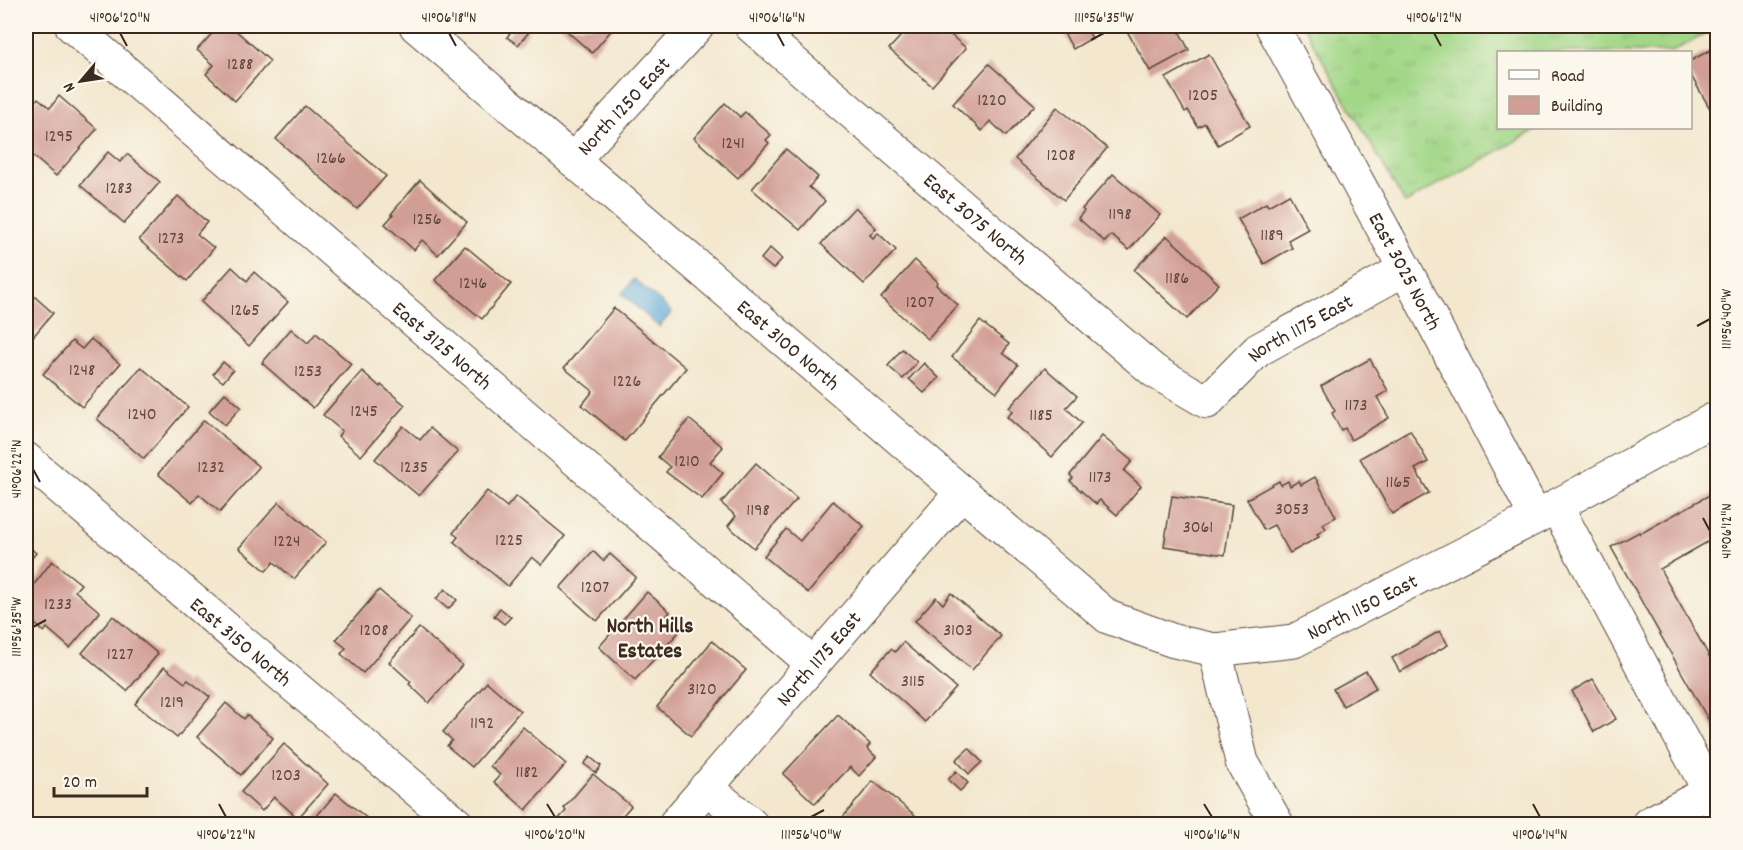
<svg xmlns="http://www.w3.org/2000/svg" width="1743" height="850" viewBox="0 0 1743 850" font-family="Dekko,sans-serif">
  <defs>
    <pattern id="grass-tufts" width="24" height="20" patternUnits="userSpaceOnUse" patternTransform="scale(1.5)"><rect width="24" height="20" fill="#a2d788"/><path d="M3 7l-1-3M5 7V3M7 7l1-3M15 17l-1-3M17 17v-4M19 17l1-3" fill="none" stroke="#8cb975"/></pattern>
  </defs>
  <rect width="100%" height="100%" fill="#fbf7ec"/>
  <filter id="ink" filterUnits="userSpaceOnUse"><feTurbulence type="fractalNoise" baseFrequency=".0167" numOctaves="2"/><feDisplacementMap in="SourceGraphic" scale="12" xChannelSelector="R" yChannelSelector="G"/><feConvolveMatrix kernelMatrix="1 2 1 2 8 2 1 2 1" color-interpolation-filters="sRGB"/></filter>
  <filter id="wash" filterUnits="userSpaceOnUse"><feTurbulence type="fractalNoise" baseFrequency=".008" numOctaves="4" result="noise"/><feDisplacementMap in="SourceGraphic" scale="24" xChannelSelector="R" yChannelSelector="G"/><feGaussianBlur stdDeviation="1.35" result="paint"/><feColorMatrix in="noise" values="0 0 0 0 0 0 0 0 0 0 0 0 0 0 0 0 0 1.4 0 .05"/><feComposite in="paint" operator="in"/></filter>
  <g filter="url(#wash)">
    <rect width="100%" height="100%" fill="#f3e7ce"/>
    <path fill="url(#grass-tufts)" stroke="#6e8053" stroke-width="1.5" d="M1303,26H1717L1718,27L1672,52H1498V128H1539L1405,203Z"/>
    <path fill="#5fabd8" stroke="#4d6a7b" stroke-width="1.5" d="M634,279L672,312L659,327L622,294Z"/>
    <g id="blocks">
      <g fill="#d19e95">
        <path d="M219,26H231L270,61L235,101L206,74L214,65L197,50Z"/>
        <path d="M516,26H521L529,32L518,45L507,37Z"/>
        <path d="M561,26H615L592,53Z"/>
        <path d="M910,26H940L966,48L932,86L889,49Z"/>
        <path d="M1073,26H1085L1092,38L1073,49L1063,31Z"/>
        <path d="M1124,26H1185L1178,29L1189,50L1150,71Z"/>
        <path d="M1718,46V108L1712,112L1690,74V61Z"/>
        <path d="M1209,54L1250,126L1218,145L1205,123L1198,127L1188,110L1185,112L1166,78Z"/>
        <path d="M989,64L1035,105L1006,136L990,121L982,131L953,104Z"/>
        <path d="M59,96L97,129L56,176L26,150V114L38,98L50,108Z"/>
        <path d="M725,103L740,117L745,112L771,135L766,140L769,143L738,178L694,138Z"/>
        <path d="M305,106L386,176L357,209L276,139Z"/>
        <path d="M1057,107L1107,148L1064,200L1015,159Z"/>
        <path d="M786,149L818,177L809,187L825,201L800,230L752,189Z"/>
        <path d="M108,152L120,162L127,154L160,182L124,223L80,185Z"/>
        <path d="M1113,174L1160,215L1129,250L1111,235L1105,242L1078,218L1084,211L1082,209Z"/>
        <path d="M420,180L467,222L438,255L422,240L414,250L385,224L393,215L391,214Z"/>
        <path d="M1289,194L1308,229L1288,240L1292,248L1264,264L1238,219L1266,203L1268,206Z"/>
        <path d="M178,196L207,222L197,234L214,248L187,281L139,240Z"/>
        <path d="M855,207L876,228L870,235L873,238L878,233L896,250L864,284L821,244Z"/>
        <path d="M1167,236L1219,284L1187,319L1134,270Z"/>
        <path d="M465,246L511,284L482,319L435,280Z"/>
        <path d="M770,248L782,259L773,269L761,259Z"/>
        <path d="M915,260L938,282L936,285L958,305L928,339L881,298Z"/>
        <path d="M232,267L247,281L254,272L288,302L249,346L201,302Z"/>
        <path d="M26,289L53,313L26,345Z"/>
        <path d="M614,308L686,368L625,441L582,405L593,391L564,368Z"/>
        <path d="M980,321L1009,344L1003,353L1018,365L997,392L952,357Z"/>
        <path d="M291,329L308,343L316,333L351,364L313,408L262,363Z"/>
        <path d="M91,339L120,364L82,407L43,374L72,341L82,349Z"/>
        <path d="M902,349L917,362L903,379L888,366Z"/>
        <path d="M1370,359L1388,391L1377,397L1389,418L1351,440L1345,428L1341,430L1332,413L1335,411L1321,386Z"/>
        <path d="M223,362L233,370L223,382L213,374Z"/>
        <path d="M924,363L939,378L924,393L909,379Z"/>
        <path d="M141,367L188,407L144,459L97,419Z"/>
        <path d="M1045,368L1077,396L1066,408L1082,423L1052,457L1007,417L1013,411L1009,408Z"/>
        <path d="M362,371L380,387L381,385L405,405L361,456L338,436L342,431L323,415Z"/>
        <path d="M225,393L241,407L225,425L209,411Z"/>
        <path d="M689,419L723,447L710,462L723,473L702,499L666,472L670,467L658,457Z"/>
        <path d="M204,420L259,467L220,512L199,494L192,503L158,474Z"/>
        <path d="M403,426L420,440L430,428L458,452L419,496L375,459Z"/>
        <path d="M1410,430L1428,462L1415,469L1429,493L1392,514L1360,458Z"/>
        <path d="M1102,436L1132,461L1124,471L1141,486L1117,515L1100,500L1096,504L1070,481L1073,478L1070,475Z"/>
        <path d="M756,463L797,499L754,548L728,526L736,516L721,503Z"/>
        <path d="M1315,477L1336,517L1323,524L1326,529L1317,534L1319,537L1290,553L1274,525L1264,530L1247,499L1279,481L1281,485L1288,481L1290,486L1299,481L1301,485Z"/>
        <path d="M1718,490V536L1660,569L1718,672V737L1611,547L1639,532L1640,534Z"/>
        <path d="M487,491L507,507L516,496L565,536L542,565L532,557L508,586L454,542L458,537L453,533Z"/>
        <path d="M1172,496L1232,505L1225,555L1164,546Z"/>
        <path d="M833,501L864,526L808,593L764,556L786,529L800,541Z"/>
        <path d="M279,502L326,542L294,579L274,562L266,571L239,548Z"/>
        <path d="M26,544L36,553L26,565Z"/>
        <path d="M593,551L603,561L610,554L636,577L597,621L560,588Z"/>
        <path d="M52,561L81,584L75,591L100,612L70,648L47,628L44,632L26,616V595Z"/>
        <path d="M445,589L457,600L448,609L436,599Z"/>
        <path d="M379,590L411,618L363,673L341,654L346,648L336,640Z"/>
        <path d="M647,592L670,612L664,619L679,632L635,680L599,647Z"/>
        <path d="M951,593L1001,636L972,670L915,621L936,597L943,604Z"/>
        <path d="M500,608L511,617L504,624L494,616Z"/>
        <path d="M113,616L158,654L127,691L82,653Z"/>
        <path d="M419,628L462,665L429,703L409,684L411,682L389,662Z"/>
        <path d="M1440,631L1448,645L1400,672L1392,658Z"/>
        <path d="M712,641L746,670L691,736L657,707Z"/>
        <path d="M903,642L956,688L925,722L870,672L891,649L895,652Z"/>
        <path d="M164,667L185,683L188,680L210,697L177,738L135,704Z"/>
        <path d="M1366,671L1376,688L1343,706L1333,689Z"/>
        <path d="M1593,679L1616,719L1594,732L1572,691Z"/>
        <path d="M487,682L520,711L472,767L447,746L452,740L443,732Z"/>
        <path d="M226,703L244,719L247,715L273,738L241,775L197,737Z"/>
        <path d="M838,715L870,744L867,748L876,757L859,776L850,767L815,804L783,774Z"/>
        <path d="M523,727L566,764L526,810L494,782L500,775L490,766Z"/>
        <path d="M284,744L328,784L298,818L274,797L262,811L241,792Z"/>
        <path d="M969,748L982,762L969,774L956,760Z"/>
        <path d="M590,757L601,766L596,773L584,764Z"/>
        <path d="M956,771L968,783L960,791L948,780Z"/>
        <path d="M593,774L631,806L615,824H554L566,811L564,808Z"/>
        <path d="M873,781L916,816L908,824H840L838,823Z"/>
        <path d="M336,793L374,824H310Z"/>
        <path d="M1700,811L1707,824H1678Z"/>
      </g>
    </g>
  </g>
  <g filter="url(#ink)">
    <use href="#blocks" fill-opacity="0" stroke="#574638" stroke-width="1.5"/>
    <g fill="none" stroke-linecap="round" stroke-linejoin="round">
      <g stroke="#574638" stroke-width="35">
        <g id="minor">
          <path id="s1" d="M72,26L813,664"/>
          <path id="s2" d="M416,26L1108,617L1174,641L1215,650L1294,641L1536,517L1718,417"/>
          <path id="s3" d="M751,26L1154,371L1207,402L1258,350L1405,269"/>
          <path id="s4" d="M1272,26L1405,269L1536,517"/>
          <path id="s5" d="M573,160L697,26"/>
          <path id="s6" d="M26,459L457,824"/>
          <path d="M1556,506L1718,807"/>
          <path d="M1215,650L1242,762L1277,824"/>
          <path d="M706,787L751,824"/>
          <path id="s7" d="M675,824L962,492"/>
          <path d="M1648,824L1709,792"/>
        </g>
      </g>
      <use href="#minor" stroke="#fff" stroke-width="33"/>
    </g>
  </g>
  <path fill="none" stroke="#3b2a1e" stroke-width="2" d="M120,33L127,46M449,33L456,46M777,33L784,46M1434,33L1441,46M1091,40L1104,33M1697,326L1710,319M33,469L40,482M1703,518L1710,531M33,627L46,620M219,804L226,817M547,804L555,817M1204,804L1212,817M1533,804L1540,817M811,817L824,810"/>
  <g text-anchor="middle" stroke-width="4.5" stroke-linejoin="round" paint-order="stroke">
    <g font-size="18" fill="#60473c">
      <text x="240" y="69">1288</text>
      <text x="1203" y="100">1205</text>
      <text x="992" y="105">1220</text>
      <text x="59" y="141">1295</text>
      <text x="733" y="148">1241</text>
      <text x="1061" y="160">1208</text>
      <text x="331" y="163">1266</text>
      <text x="119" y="193">1283</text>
      <text x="1120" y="219">1198</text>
      <text x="427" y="224">1256</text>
      <text x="1272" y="240">1189</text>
      <text x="171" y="243">1273</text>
      <text x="1177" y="283">1186</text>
      <text x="473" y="288">1246</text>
      <text x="920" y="307">1207</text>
      <text x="245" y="315">1265</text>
      <text x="82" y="375">1248</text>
      <text x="308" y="376">1253</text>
      <text x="627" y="386">1226</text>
      <text x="1356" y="410">1173</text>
      <text x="364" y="416">1245</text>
      <text x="142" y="419">1240</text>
      <text x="1041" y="420">1185</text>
      <text x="687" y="466">1210</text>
      <text x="211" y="472">1232</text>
      <text x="414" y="472">1235</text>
      <text x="1100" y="482">1173</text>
      <text x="1398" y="487">1165</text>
      <text x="1292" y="514">3053</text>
      <text x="758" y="515">1198</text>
      <text x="1198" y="532">3061</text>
      <text x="509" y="545">1225</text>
      <text x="287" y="546">1224</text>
      <text x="595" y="592">1207</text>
      <text x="58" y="609">1233</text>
      <text x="374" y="635">1208</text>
      <text x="958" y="635">3103</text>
      <text x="120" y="659">1227</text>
      <text x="913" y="686">3115</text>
      <text x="702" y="694">3120</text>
      <text x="172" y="707">1219</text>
      <text x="482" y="728">1192</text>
      <text x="527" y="777">1182</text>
      <text x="286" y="780">1203</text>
    </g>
    <g font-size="21" fill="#3b2a1e" stroke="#fbf7ec">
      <text dy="7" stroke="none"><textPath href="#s5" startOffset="74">North 1250 East</textPath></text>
      <text dy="7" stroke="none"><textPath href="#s3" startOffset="296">East 3075 North</textPath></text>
      <text dy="7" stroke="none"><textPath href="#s4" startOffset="279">East 3025 North</textPath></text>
      <text dy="7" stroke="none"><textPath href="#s3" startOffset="712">North 1175 East</textPath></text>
      <text dy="7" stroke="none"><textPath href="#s1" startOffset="489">East 3125 North</textPath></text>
      <text dy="7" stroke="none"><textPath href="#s2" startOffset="490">East 3100 North</textPath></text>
      <text dy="7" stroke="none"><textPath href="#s2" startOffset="1178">North 1150 East</textPath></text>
      <text dy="7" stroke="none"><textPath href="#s6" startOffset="282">East 3150 North</textPath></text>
      <text dy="7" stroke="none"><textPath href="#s7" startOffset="219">North 1175 East</textPath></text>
    </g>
    <g font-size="22" font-weight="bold" fill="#3b2a1e" stroke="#fbf7ec">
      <text x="650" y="632">North Hills<tspan x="650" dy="25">Estates</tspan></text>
    </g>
  </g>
  <rect width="1743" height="850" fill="none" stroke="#fbf7ec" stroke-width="66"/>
  <rect x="1497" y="51" width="195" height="78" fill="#fbf7ec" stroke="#aea59a" stroke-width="1.5"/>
  <rect x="1509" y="70" width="30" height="9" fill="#ffffff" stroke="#aea59a" stroke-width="1.5"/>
  <text x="1551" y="81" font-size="18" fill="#3b2a1e">Road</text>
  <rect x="1509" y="96" width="30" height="18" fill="#d19e95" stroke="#aea59a" stroke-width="1.5"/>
  <text x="1551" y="111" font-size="18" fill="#3b2a1e">Building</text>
  <g transform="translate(81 81) rotate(241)" stroke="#fbf7ec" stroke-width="4.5" paint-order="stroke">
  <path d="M0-4.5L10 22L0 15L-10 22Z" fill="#3b2a1e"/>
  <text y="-9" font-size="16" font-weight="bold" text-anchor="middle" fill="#3b2a1e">N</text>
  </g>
  <path d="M54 787v9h93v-9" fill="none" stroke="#3b2a1e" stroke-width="3"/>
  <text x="63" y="787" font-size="18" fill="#3b2a1e" stroke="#fbf7ec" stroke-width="4.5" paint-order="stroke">20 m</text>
  <rect x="33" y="33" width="1677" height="784" fill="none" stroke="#3b2a1e" stroke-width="2"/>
  <g font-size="15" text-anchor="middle" fill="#3b2a1e">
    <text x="120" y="22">41°06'20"N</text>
    <text x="449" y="22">41°06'18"N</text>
    <text x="777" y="22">41°06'16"N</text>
    <text x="1104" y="22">111°56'35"W</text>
    <text x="1434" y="22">41°06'12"N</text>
    <text transform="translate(1726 319) rotate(-90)" y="5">111°56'40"W</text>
    <text transform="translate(16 469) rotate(-90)" y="5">41°06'22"N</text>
    <text transform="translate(1726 531) rotate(-90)" y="5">41°06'12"N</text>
    <text transform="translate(16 627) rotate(-90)" y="5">111°56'35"W</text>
    <text x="226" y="839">41°06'22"N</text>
    <text x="555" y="839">41°06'20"N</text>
    <text x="811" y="839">111°56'40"W</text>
    <text x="1212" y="839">41°06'16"N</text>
    <text x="1540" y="839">41°06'14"N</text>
  </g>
</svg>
